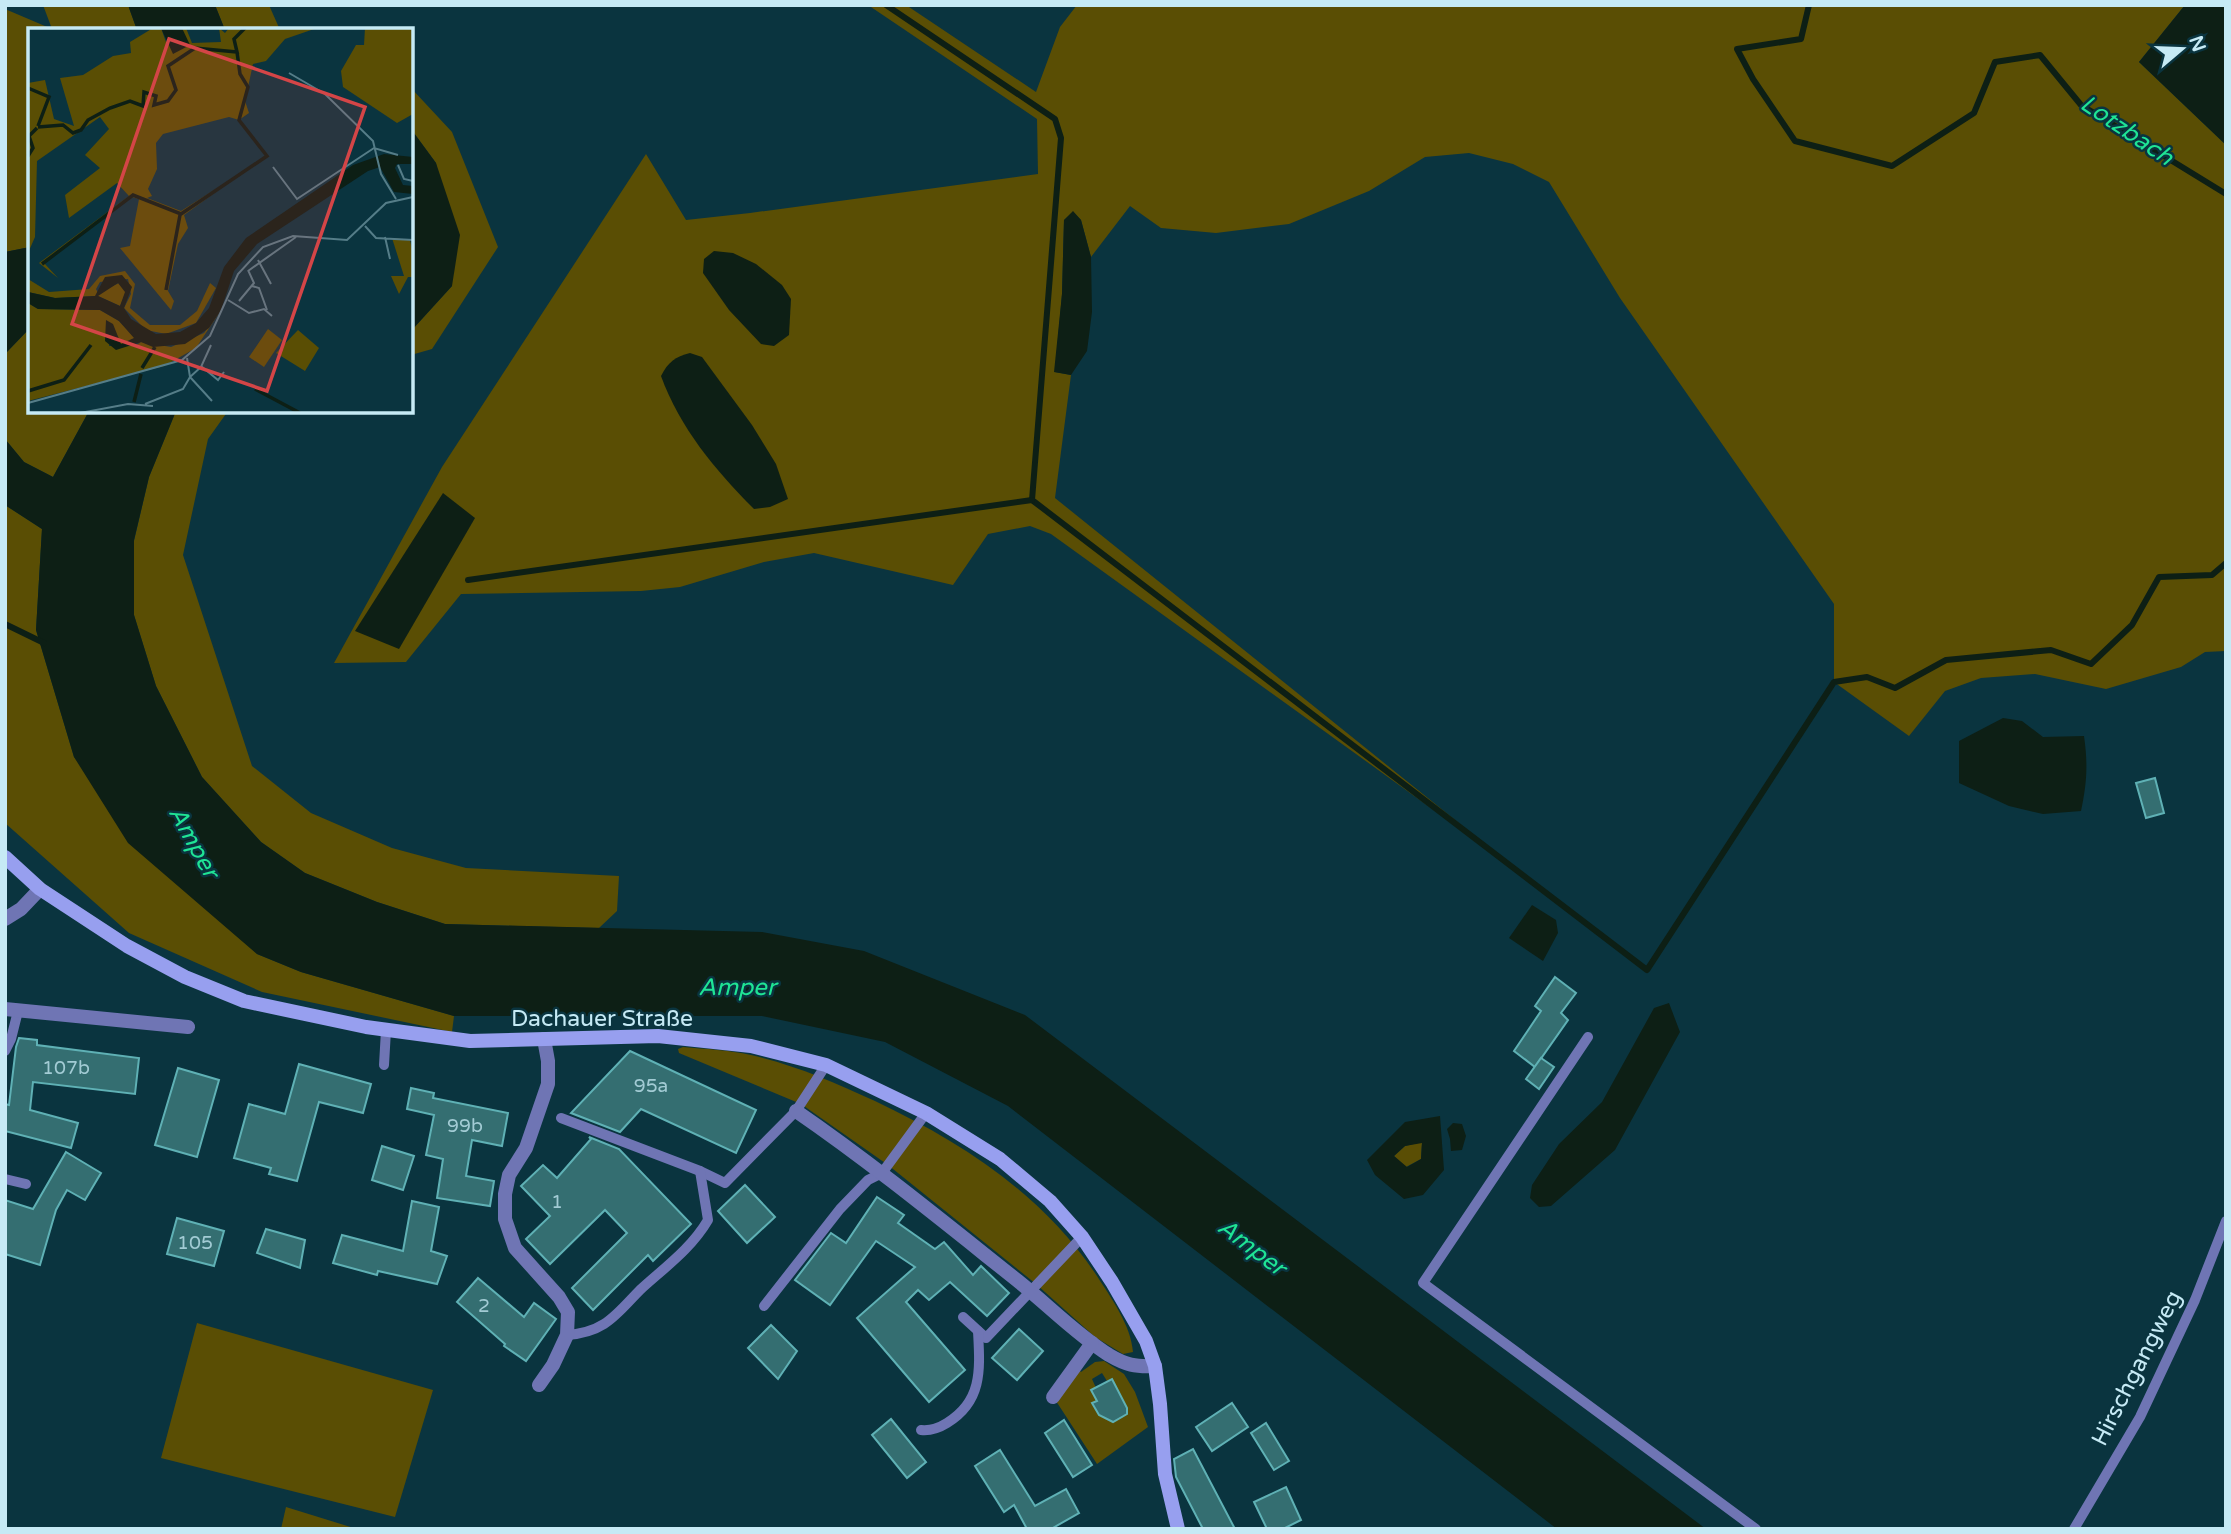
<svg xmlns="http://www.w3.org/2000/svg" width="2231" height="1534" viewBox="0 0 2231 1534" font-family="'Varela Round',sans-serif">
  <rect width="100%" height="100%" fill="#0a343f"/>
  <g fill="#5a4e04" fill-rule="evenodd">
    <path d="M43,5H128L137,30H30V247L5,252V9L52,29Z"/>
    <path d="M215,5H269L280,30H225Z"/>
    <path d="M868,5H906L1036,92L1060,27L1077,5H2185L2139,62L2226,145V651L2205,652L2181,667L2106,689L2035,674L1981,678L1945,691L1909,736L1834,682V604L1620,298L1549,182L1513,164L1469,153L1425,157L1369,191L1289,224L1216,233L1161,228L1130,206L1091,257L1081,220L1073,212L1064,220L1062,294L1055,372L1071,375L1055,498L1521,873L1051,534L1030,526L988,534L953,585L814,553L764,562L680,587L641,591L461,594L406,662L334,663L442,467L646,154L686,220L750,213L1038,174L1037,119Z"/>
    <path d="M411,88L452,132L498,247L432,349L411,355V331L452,286L436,163L411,129Z"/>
    <path d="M30,328V411H89L53,477L24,462L5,439V354Z"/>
    <path d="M176,411H228L208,439L183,555L252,766L311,813L392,848L466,868L619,876L617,911L599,928L445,924L377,902L305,873L261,842L202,777L156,686L134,615V541L149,477Z"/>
    <path d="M5,505L42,529L36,630L74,757L257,954L301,972L454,1016L452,1032L262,992L129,933L5,823Z"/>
    <path d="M683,1047C705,1049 729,1050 751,1055C795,1065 834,1082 875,1101C963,1143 1042,1194 1097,1276C1111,1298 1131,1325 1133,1352L1123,1354L1095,1337L1036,1284L888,1165L801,1104L679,1053L678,1049Z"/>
    <path d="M1422,1142L1421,1159L1406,1167L1394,1156L1405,1146Z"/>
    <path d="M197,1323L433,1390L395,1517L161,1458Z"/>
    <path d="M1104,1361L1124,1374L1135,1392L1148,1427L1097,1464L1056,1401L1078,1369L1081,1372L1095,1362ZM1102,1373L1107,1381L1112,1379L1127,1408V1414L1113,1422L1107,1420L1104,1413L1099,1415L1092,1404L1097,1401L1096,1388L1092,1379Z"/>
    <path d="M286,1507L357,1529H281Z"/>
  </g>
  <g fill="#0d1f15" fill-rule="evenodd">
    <path d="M128,5H215L225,30H137Z"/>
    <path d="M2185,5H2226V145L2139,62Z"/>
    <path d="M411,129L436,163L460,235L452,286L411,331Z"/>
    <path d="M1073,211L1081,220L1091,257L1092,312L1087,351L1071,375L1054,372L1062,294L1064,220Z"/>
    <path d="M30,247V328L5,354V252Z"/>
    <path d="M714,251L733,253L756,264L782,285L791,299L789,335L774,346L761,344L729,310L703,273L704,259Z"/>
    <path d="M690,353L702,357L752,425L776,464L788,499L770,507L754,509C715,470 680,428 661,376C668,362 675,357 690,353Z"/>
    <path d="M89,411H176L149,477L134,540V615L156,686L202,777L261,842L305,873L377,902L445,924L762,932L864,951L1025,1015L1706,1529H1557L1008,1106L885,1042L762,1016H454L301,972L257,954L128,843L74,757L36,630L42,529L5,505V439L24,462L53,477Z"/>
    <path d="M443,493L475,518L399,649L355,631Z"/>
    <path d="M2003,718L2022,721L2043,737L2084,736C2088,764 2087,783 2081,811L2043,814L2009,806L1959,783V741Z"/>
    <path d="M1532,905L1556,920L1558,933L1543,961L1509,938Z"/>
    <path d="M1669,1003L1680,1032L1615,1150L1551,1206L1539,1207L1530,1198L1532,1185L1559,1144L1602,1102L1654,1008Z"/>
    <path d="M1440,1116L1444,1170L1423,1195L1404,1199L1375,1175L1367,1160L1405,1122ZM1422,1143L1421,1159L1407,1167L1394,1156L1405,1146Z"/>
    <path d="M1453,1123L1462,1124L1466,1136L1462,1150L1451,1151L1450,1139L1447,1129Z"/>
  </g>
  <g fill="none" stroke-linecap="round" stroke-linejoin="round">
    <g stroke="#0d1f15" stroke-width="6">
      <path d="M886,5L1055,119L1061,138L1032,500L1647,970L1834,682L1867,677L1895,688L1946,660L2051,650L2091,664L2132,625L2159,577L2212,575L2226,563"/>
      <path d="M1809,5L1801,39L1737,49L1753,79L1795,141L1892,166L1974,113L1995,62L2040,55L2081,105L2226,194"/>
      <path d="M468,580L1032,500"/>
      <path d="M5,624L44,643"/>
    </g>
  </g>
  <g fill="#346e71" stroke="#5fb1b5" stroke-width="2">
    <path d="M2155,778L2164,813L2146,818L2136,783Z"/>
    <path d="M1555,977L1576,993L1561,1013L1568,1020L1535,1067L1514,1051L1541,1011L1535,1006Z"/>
    <path d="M19,1038L37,1040V1045L139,1058L135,1094L33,1082L30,1110L78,1123L71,1148L5,1131V1104L9,1105L16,1047Z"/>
    <path d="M630,1051L756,1110L736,1153L641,1109L620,1132L571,1113Z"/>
    <path d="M1541,1058L1554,1067L1539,1089L1526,1079Z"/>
    <path d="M299,1064L371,1084L363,1113L319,1102L297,1181L269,1174L271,1168L234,1158L249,1104L285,1114Z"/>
    <path d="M178,1068L219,1080L197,1157L155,1145Z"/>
    <path d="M411,1088L434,1093L433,1098L508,1113L502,1146L472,1140L466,1176L494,1181L490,1206L437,1198L443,1159L426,1155L434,1115L407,1109Z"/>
    <path d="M589,1137L619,1149L691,1224L653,1261L648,1255L593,1310L572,1288L627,1233L605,1210L550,1264L526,1239L550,1216L521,1186L543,1165L557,1178L591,1139Z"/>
    <path d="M382,1146L414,1156L403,1190L372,1180Z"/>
    <path d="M66,1152L101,1173L85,1200L67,1190L56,1210L40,1265L5,1254V1200L33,1209Z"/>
    <path d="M745,1185L775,1217L747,1243L718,1211Z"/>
    <path d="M877,1197L904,1215L898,1223L935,1249L944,1242L973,1275L981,1266L1009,1293L987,1316L950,1282L929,1300L918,1290L906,1302L965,1370L929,1402L857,1318L915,1267L876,1241L830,1305L795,1280L831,1233L846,1243Z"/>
    <path d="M412,1201L439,1207L431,1251L447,1256L437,1284L378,1271L377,1275L333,1263L342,1235L403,1251Z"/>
    <path d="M177,1218L224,1231L214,1266L167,1254Z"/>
    <path d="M266,1229L305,1240L300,1268L257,1253Z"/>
    <path d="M478,1278L524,1317L534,1303L556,1319L526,1361L504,1346L505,1344L457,1302Z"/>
    <path d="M771,1325L797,1351L778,1379L748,1348Z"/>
    <path d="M1019,1329L1043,1351L1017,1380L992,1358Z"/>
    <path d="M1112,1379L1127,1408V1414L1113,1422L1099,1415L1092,1403L1097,1401L1091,1390Z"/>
    <path d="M1232,1403L1248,1427L1212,1451L1196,1427Z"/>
    <path d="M891,1419L926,1462L907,1478L872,1435Z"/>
    <path d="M1064,1420L1092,1465L1073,1477L1045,1433Z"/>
    <path d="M1266,1423L1289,1461L1274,1470L1251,1433Z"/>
    <path d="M1193,1449L1235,1529H1203L1176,1477L1174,1459Z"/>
    <path d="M1000,1450L1035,1506L1066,1489L1079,1513L1051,1529H1027L1014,1505L1004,1512L975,1466Z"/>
    <path d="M1286,1487L1301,1520L1283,1529H1267L1254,1502Z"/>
  </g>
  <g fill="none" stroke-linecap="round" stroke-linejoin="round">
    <g stroke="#6f75b4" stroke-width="10">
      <path d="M1588,1037L1423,1283L1756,1529"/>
      <path d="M5,1051L11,1039L18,1011"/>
      <path d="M384,1065L386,1030"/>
      <path d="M561,1118L700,1171L725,1183L796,1111L826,1065"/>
      <path d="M5,1179L26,1184"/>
      <path d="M764,1306L840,1209L868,1180L882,1173L926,1113"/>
      <path d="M963,1317L986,1338L1082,1237"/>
      <path d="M567,1335C580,1334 593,1331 604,1324C617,1316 629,1301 640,1290C664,1268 691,1249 708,1220L700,1171"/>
      <path d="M921,1430C931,1431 939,1428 947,1423C983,1401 980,1369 978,1331"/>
      <path d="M2074,1529L2140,1417L2195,1300L2226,1221"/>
    </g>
    <g stroke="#6f75b4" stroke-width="14">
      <path d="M5,919L21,909L40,889"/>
      <path d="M5,1009L188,1027"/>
      <path d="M796,1111C873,1164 945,1223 1018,1281C1048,1305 1076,1334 1109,1355C1126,1365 1135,1367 1155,1366"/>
      <path d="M539,1385L553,1365L567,1335L568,1312L559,1297L515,1248L505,1219V1194L509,1175L526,1148L548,1084V1061L544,1039"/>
      <path d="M1053,1397L1092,1343"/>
    </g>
    <path stroke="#979fef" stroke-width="14" d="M5,857L40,889L127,946L185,977L244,1001L366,1027L470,1041L658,1036L751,1046L826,1065L926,1113L1000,1159L1050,1201L1082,1237L1112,1282L1146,1341L1155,1366L1160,1404L1165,1474L1178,1529"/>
  </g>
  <g text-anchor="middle" stroke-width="5" stroke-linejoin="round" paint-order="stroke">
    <g font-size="19" fill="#a2cbd4">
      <text x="66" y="1074">107b</text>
      <text x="651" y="1092">95a</text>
      <text x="465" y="1132">99b</text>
      <text x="557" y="1208">1</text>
      <text x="195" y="1249">105</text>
      <text x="484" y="1312">2</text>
    </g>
    <g font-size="23" fill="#c6eaf5" stroke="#0a343f">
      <text x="602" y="1026">Dachauer Straße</text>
      <text transform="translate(2136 1368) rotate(-63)" y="8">Hirschgangweg</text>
    </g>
    <g font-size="24" font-style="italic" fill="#1fe495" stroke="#0a343f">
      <text transform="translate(2127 130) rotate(34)" y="8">Lotzbach</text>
      <text transform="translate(194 842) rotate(61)" y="8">Amper</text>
      <text x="737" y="995">Amper</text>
      <text transform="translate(1252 1247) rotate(37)" y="8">Amper</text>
    </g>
  </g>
  <g transform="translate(28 28)">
    <rect width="385" height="385" fill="#0a343f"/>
    <path d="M125,0H133L138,14L156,8L154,0H158L164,15L193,14L191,0L197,5L201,0H289L257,11L238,33L225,36L217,73L221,85L211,92L201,89L135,106L128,115L129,141L120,161L124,168L119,170L153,183L221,140L156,187L160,200L150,216L140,263L146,273L143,282L92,220L102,218L111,171L104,169L16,235L30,250L11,235L101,168L89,155L41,190L37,167L72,140L57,127L81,101L72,89L9,133L7,209L0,225V55L17,52L26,91L46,98L32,50L55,47L85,28L103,25L102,14ZM337,0H385V86L369,95L315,59L313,43L328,17H336ZM364,210L382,212L385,226V249H380L371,266L363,248H376ZM97,243L107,256L102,280L122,297H152L169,283L182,255L188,260L168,295L138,306L118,302L96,280L103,266L100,251L72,254L68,261L70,265L91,255L98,264L92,278L70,268L27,270L0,264V251L21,264L61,261L72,248ZM0,275L10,281L72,282L91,293L107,310L93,317L85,303L81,318H107L113,314L143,319L176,305L193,282L168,320L136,338L0,373ZM240,301L254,312L236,339L221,329ZM270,302L291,320L277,343L248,325Z" fill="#5a4e04"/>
    <path d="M133,0H154L162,17L145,26ZM356,126L385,129V136H369L367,140L375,157L385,158V166L366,164L352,139L340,143L229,216L206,243L193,282L181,300L157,316L125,319L113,314L88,322L77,313L78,292L85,296L93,316L106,310L91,293L72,282L10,281L0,275V264L27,270L67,268L77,249L94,247L104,259L96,280L103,291L128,306L152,304L168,295L181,280L196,239L218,210L325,137ZM90,255L97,264L92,278L70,268Z" fill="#0d1f15" fill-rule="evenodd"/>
    <path fill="none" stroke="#0d1f15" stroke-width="3.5" d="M0,60L21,69L10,98M10,99L35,97L45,105L53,102L60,92L82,80L102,73L115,78L116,64L128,68L126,77L140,73L148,62L140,38L167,20L209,24L206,11L217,0M0,128L5,120L1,108L9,100M14,236L105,167L153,186L239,128L211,92L220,59L212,46L209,24M138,262L152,187M114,340L127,319M227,361L272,385M0,363L36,352L63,317M106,374L113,346"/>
    <path fill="none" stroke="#557d88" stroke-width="2" d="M261,45L297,66L345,113L353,146L368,171M370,137L376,151L385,153M245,139L269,171L346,120L370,127M337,198L348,210L385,212M357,209L362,231M230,232L243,256M220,243L268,209M224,258L231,260L239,282M200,272L221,285L236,281L244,288M211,273L226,255L220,242M173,338L190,352L196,344M162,349L173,339L183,317M162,349L184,373M0,375L154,332L182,308L210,246L235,219L265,208L319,212L358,175L385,169M117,376L155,361L162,349L159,330M52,385L100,376L125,378"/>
    <path fill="#d44547" fill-opacity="0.15" stroke="#d44547" stroke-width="3.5" d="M141,11L337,79L239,363L44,296Z"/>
    <rect width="385" height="385" fill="none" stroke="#c6eaf5" stroke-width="3.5"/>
  </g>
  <rect width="2231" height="1534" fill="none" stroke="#c6eaf5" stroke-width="14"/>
  <g transform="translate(2182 49) rotate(71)" stroke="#0a343f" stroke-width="5" paint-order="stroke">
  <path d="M0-5L12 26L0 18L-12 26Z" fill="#c6eaf5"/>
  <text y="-10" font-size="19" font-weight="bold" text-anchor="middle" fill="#c6eaf5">N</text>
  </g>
</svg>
